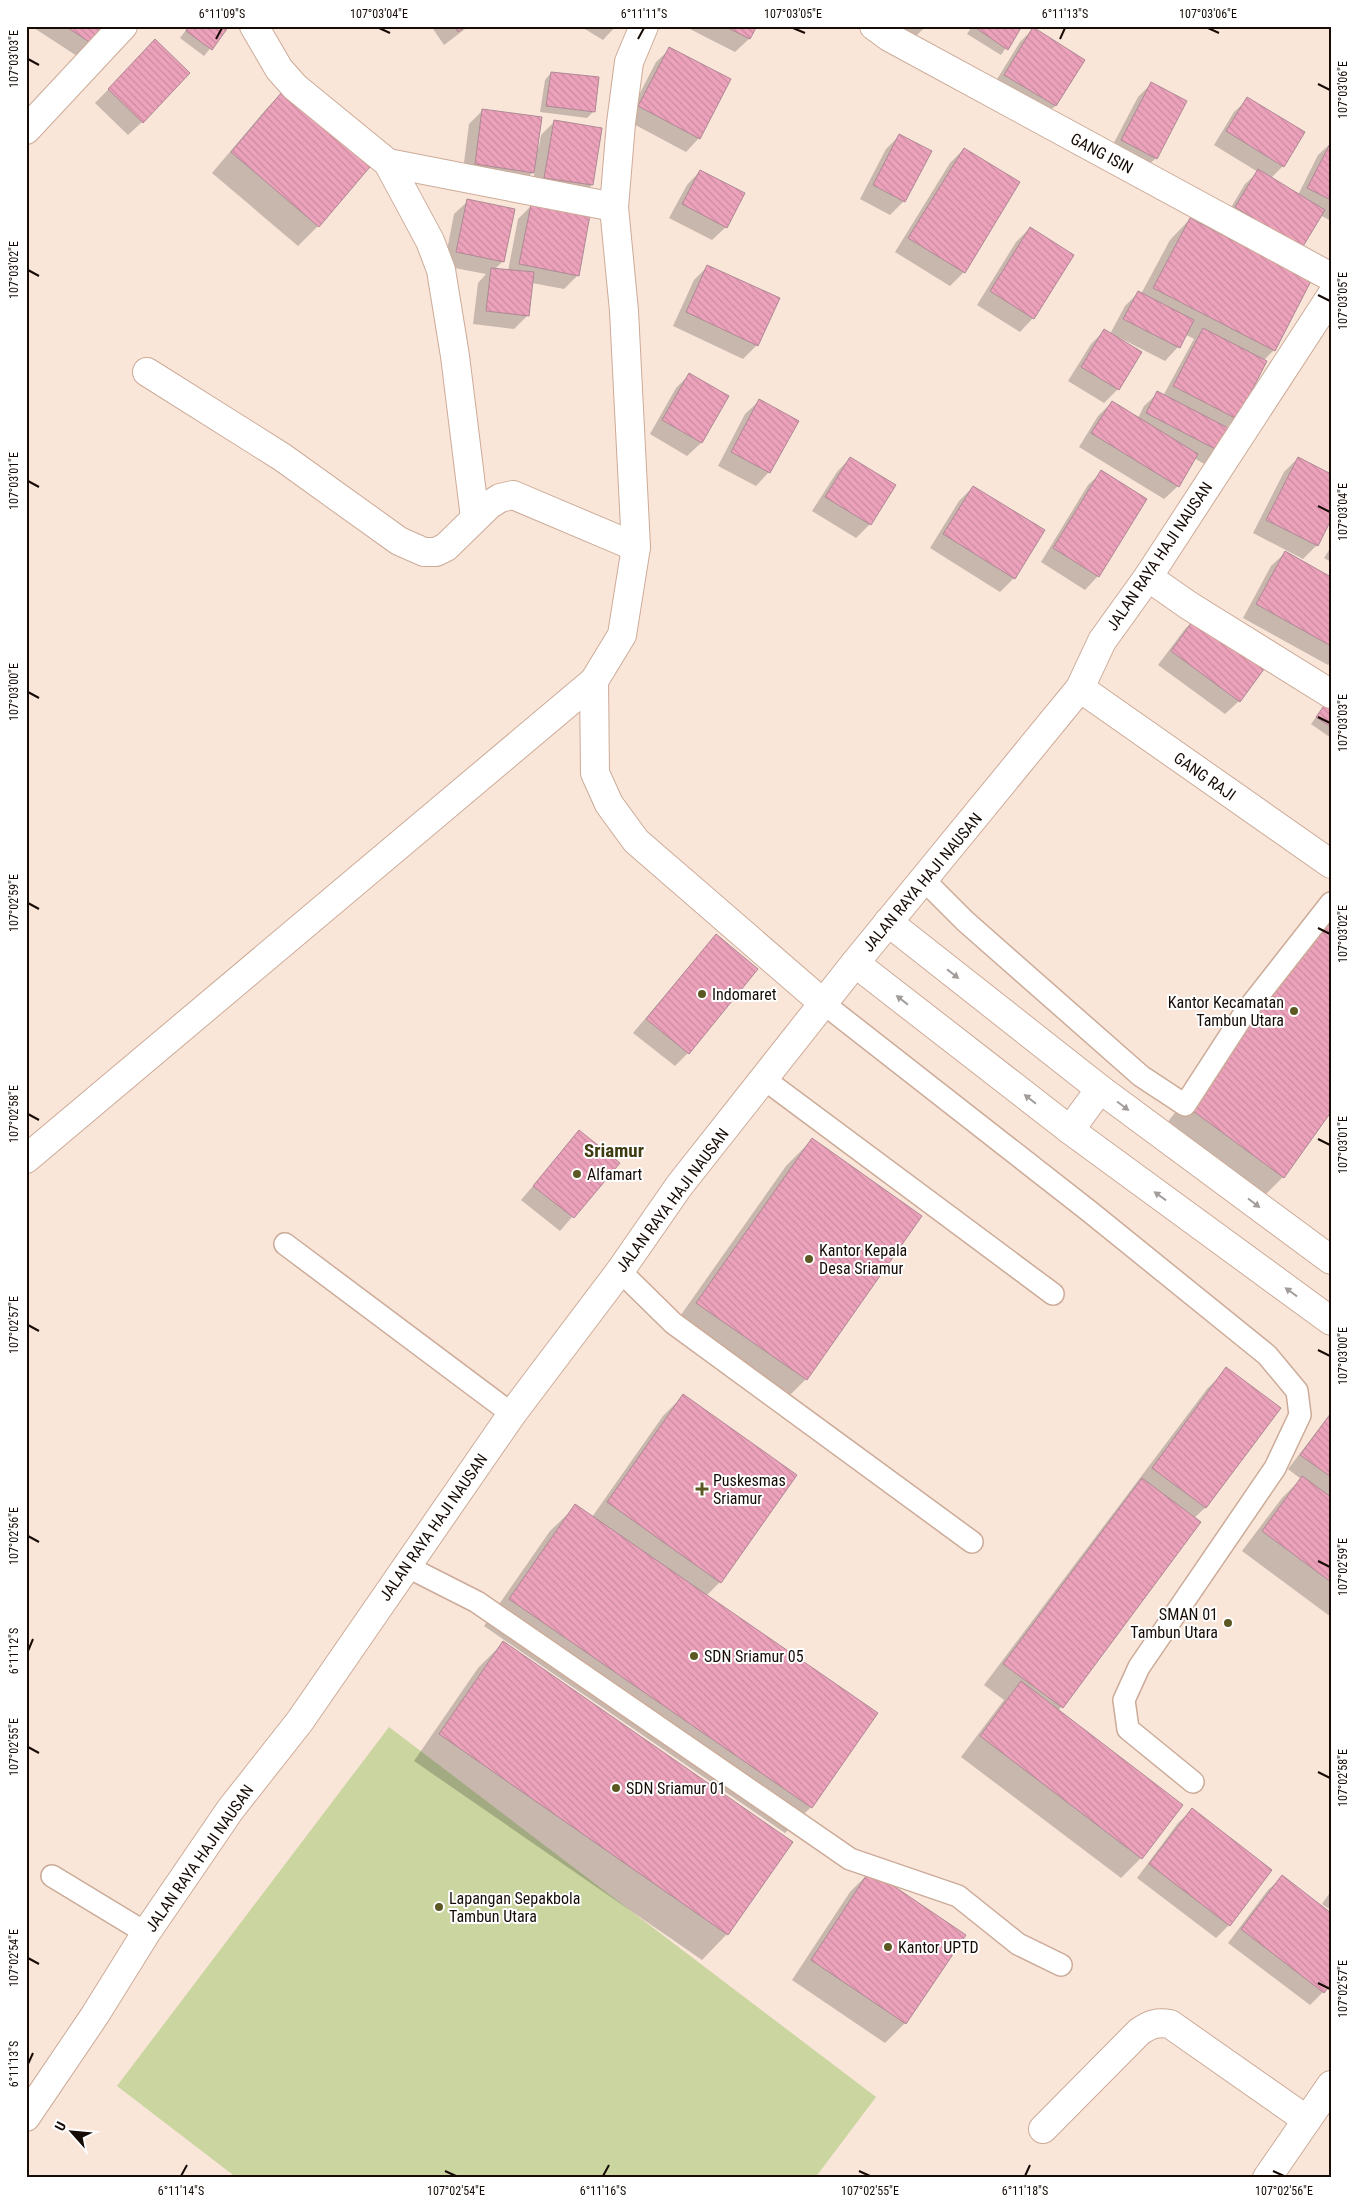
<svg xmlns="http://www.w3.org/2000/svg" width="1357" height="2204" viewBox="0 0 1357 2204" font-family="'Roboto Condensed',sans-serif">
  <defs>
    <pattern id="building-back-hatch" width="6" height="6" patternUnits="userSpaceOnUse" patternTransform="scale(1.25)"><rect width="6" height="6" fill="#eca2bb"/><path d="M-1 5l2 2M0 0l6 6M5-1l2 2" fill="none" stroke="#ca8a9f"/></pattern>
  </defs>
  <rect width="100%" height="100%" fill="#fae5d9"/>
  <path fill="#cad5a0" d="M389,1727L876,2097L815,2178H237L117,2086Z"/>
  <g fill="#0003">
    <path d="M31,26H101L90,43L77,56Z"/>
    <path d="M189,26H228L204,56L180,38Z"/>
    <path d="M431,26H469L444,45Z"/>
    <path d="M580,26H616L603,40Z"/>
    <path d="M684,26H755L749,39L735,52Z"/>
    <path d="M890,26H926L912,40Z"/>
    <path d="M972,26H1021L1001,55L967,34Z"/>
    <path d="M1033,29L1083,60L1055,106L1041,119L991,89L1020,42Z"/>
    <path d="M670,49L699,138L686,152L626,120L656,62Z"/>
    <path d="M142,55V122L128,135L95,103Z"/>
    <path d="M551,73L594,111L587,118L540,112L545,80Z"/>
    <path d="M1151,84L1156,158L1142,171L1108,154L1138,97Z"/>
    <path d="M287,88L318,226L298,246L212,173L267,108Z"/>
    <path d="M1248,99L1283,166L1271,178L1298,195L1318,155L1331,143V221L1320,215L1301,247L1223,221L1245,184L1258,172L1214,145L1234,112Z"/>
    <path d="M483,110L537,146L539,147L541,135L554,122L592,185L578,198L531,191L535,170L519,186L462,178L469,124Z"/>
    <path d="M900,135L904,201L890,215L860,199L886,149Z"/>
    <path d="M964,149V272L950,286L895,252L950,163Z"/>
    <path d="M700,171L726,227L712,240L669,218L687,185Z"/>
    <path d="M468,201L503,261L495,269L508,271L518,219L531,206L578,275L564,289L532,283L528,315L514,329L473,324L478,283L486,274L444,266L454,214Z"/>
    <path d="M1190,219L1274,350L1263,361L1236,418L1226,428L1230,431L1206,465L1194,458L1178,486L1164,499L1079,447L1098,416L1112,402L1138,418L1144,406L1158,393L1163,396L1194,339L1185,334L1178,347L1165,361L1118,337V389L1104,403L1068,381L1091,344L1104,331L1110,334L1125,306L1138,293L1141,294L1170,240Z"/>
    <path d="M1030,228L1033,318L1020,332L977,305L1016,242Z"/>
    <path d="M707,267L757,345L743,359L673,326L694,280Z"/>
    <path d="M689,375L728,396L701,443L687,456L650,434L676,388Z"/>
    <path d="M759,401L769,472L756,486L718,466L745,414Z"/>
    <path d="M850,458L870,524L856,538L812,511L837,472Z"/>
    <path d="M1298,458L1317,545L1303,559L1253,533L1284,472Z"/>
    <path d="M1102,472L1098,576L1085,590L1041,562L1088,485Z"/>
    <path d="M973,487L1043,530L1014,578L1000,592L930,548L959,501Z"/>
    <path d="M1331,547V562L1324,558Z"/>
    <path d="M1285,553L1331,578V662L1328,665L1243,618L1271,566Z"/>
    <path d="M1198,616L1239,701L1225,714L1158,665L1185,629Z"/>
    <path d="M1331,696V738L1311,724Z"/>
    <path d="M1314,933L1331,1109L1283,1177L1257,1203L1160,1132Z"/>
    <path d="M716,935L688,1053L675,1066L633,1033Z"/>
    <path d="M579,1132L618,1164L560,1231L521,1200Z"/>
    <path d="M812,1140L921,1216L806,1379L780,1405L671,1329L786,1166Z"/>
    <path d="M1227,1369L1279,1408L1205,1508L1194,1518L1199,1522L1058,1711L1141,1858L1121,1878L961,1757L1004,1700L984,1685L1207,1389Z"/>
    <path d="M683,1396L720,1582L706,1596L876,1713L811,1807L785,1833L484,1626L550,1531L576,1506L592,1517L663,1416Z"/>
    <path d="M1331,1413V1617L1242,1551L1282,1498L1301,1479L1288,1469Z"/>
    <path d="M503,1643L727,1934L702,1960L414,1761L478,1668Z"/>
    <path d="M1192,1810L1229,1925L1216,1938L1137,1878L1178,1823Z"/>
    <path d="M870,1872L905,2023L885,2043L792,1980L850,1892Z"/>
    <path d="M1282,1877L1323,1992L1310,2005L1228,1943L1268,1890Z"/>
    <path d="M1331,1891V1910L1322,1904Z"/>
  </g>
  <g fill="url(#building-back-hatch)" stroke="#ae8995">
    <path d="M65,26H103L91,43Z"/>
    <path d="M189,26H229L212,50L186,31Z"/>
    <path d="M454,26H466L458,32Z"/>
    <path d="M724,26H757L750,39Z"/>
    <path d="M973,26H1022L1008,50Z"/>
    <path d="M1033,27L1085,60L1056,106L1004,75Z"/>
    <path d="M155,39L190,73L143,123L108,89Z"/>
    <path d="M669,47L731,79L700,139L638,106Z"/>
    <path d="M551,72L599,77L595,112L546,106Z"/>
    <path d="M1151,82L1187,101L1157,159L1121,140Z"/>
    <path d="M287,86L375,161L319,227L231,152Z"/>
    <path d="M1247,97L1305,132L1284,167L1226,131Z"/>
    <path d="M482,109L542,117L534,173L475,164Z"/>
    <path d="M554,120L602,128L593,185L544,178Z"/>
    <path d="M899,134L932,151L905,202L873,185Z"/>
    <path d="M1331,142V200L1307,188Z"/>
    <path d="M964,148L1020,182L965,273L908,238Z"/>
    <path d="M1258,169L1325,210L1302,248L1235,207Z"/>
    <path d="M700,170L745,193L727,228L682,204Z"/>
    <path d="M467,199L515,209L504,262L456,252Z"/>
    <path d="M531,204L590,215L579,276L519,264Z"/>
    <path d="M1190,218L1311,281L1275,351L1153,288Z"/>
    <path d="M1030,227L1074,255L1034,319L990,291Z"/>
    <path d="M707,265L780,298L758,346L686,312Z"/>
    <path d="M491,268L534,272L529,316L486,311Z"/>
    <path d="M1138,291L1194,320L1180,348L1123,319Z"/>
    <path d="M1203,328L1267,361L1237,419L1173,386Z"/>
    <path d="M1104,329L1142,352L1119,390L1081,367Z"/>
    <path d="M689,373L729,396L702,443L662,420Z"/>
    <path d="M1157,391L1232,430L1221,452L1146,413Z"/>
    <path d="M759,399L799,421L770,473L731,452Z"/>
    <path d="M1112,401L1198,454L1179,487L1091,433Z"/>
    <path d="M850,457L896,485L871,525L825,497Z"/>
    <path d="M1298,457L1331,474V520L1318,546L1266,520Z"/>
    <path d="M1101,470L1147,499L1099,577L1053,548Z"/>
    <path d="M973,486L1045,530L1015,579L943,534Z"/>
    <path d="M1285,551L1331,577V646L1256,604Z"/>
    <path d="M1198,614L1267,665L1240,702L1171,651Z"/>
    <path d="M1331,696V727L1316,717Z"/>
    <path d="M1331,917V1112L1284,1178L1185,1105Z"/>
    <path d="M716,934L758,969L689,1054L646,1019Z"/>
    <path d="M579,1130L620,1163L574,1218L533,1186Z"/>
    <path d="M812,1138L922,1216L807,1380L696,1303Z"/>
    <path d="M1226,1367L1281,1408L1206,1508L1152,1468Z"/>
    <path d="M683,1394L797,1475L721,1583L607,1502Z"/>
    <path d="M1331,1413V1477L1300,1455Z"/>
    <path d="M1302,1476L1331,1497V1582L1262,1531Z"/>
    <path d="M1142,1478L1201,1522L1063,1708L1003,1664Z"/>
    <path d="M575,1504L878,1713L812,1808L509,1599Z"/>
    <path d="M503,1641L793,1842L728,1935L439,1734Z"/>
    <path d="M1021,1681L1183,1805L1142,1859L980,1736Z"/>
    <path d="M1192,1808L1272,1870L1230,1926L1149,1864Z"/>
    <path d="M870,1870L966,1935L906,2024L811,1960Z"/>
    <path d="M1282,1875L1331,1913V1984L1324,1993L1241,1929Z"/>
  </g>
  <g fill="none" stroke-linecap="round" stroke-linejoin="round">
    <g stroke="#ccab98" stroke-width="24">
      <g id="lane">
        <path d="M924,880L965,921L1141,1076L1185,1105L1244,1014L1331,903"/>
        <path d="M823,1003L1089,1211L1267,1355L1297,1391L1300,1415L1275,1468L1139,1667L1124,1700L1128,1729L1193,1782"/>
        <path d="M764,1079L1053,1294"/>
        <path d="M285,1244L512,1414"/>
        <path d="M620,1271L673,1323L972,1542"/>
        <path d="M406,1566L477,1602L850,1859L958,1896L1018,1944L1061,1965"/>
        <path d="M52,1876L146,1933"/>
      </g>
    </g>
    <g stroke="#ccab98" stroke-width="30">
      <g id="street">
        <path d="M254,26L279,69L295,87L388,163L430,241L441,270L455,356L475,518"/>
        <path d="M874,26L889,37L1331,277"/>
        <path d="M26,130L123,26"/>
        <path d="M388,163L614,207"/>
        <path d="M147,372L282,457L399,541L424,552H436L446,547L489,505L500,498L513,495L636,547"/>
        <path d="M1148,577L1188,605L1331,694"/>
        <path d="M594,681L595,773L609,804L636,841L823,1003"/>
        <path d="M1080,688L1331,864"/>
        <path d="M888,922L1100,1089L1331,1260"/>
        <path d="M855,963L1070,1130L1331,1321"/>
        <path d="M1070,1130L1100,1089"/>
        <path d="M26,1159L594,681L622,635L636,547L624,311L614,207L621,123L629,62L644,26"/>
        <path d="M1043,2129L1139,2032C1150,2024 1157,2022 1170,2024L1307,2120"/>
        <path d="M1267,2178L1331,2085"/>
      </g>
    </g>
    <g stroke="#ccab98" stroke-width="30">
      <path id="secondary" d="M26,2117L95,2015L146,1933L230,1810L300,1721L512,1414L620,1271L679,1186L855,963L1080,688L1102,641L1148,577L1331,296"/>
    </g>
    <use href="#lane" stroke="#fff" stroke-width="21"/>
    <use href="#street" stroke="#fff" stroke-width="28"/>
    <use href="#secondary" stroke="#fff" stroke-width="28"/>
  </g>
  <defs><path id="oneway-solid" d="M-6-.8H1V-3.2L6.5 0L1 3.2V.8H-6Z" transform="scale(1.25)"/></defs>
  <g fill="#a29d9b">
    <use href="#oneway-solid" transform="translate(953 974) rotate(38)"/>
    <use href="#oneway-solid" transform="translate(902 1000) rotate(-142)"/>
    <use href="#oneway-solid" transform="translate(1030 1099) rotate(-142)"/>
    <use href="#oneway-solid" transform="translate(1123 1106) rotate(37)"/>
    <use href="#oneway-solid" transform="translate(1160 1196) rotate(-144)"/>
    <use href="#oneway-solid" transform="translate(1254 1203) rotate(37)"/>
    <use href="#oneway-solid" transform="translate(1291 1292) rotate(-144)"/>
  </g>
  <path fill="none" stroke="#160b05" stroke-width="2" d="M379,28L390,33M793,28L805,33M1208,28L1219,33M216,39L222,28M638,39L644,28M1060,39L1065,28M28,59L39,65M1318,84L1330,90M28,270L39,276M1318,295L1330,301M28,481L39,487M1318,506L1330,512M28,692L39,698M1318,717L1330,723M28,903L39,909M1318,928L1330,934M28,1114L39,1120M1318,1139L1330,1145M28,1325L39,1331M1318,1350L1330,1356M28,1536L39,1542M1318,1561L1330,1567M28,1651L33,1639M28,1747L39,1753M1318,1772L1330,1778M28,1958L39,1964M1318,1983L1330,1989M28,2064L33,2053M445,2171L456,2176M859,2171L870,2176M1273,2171L1284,2176M181,2176L187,2165M603,2176L609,2165M1025,2176L1030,2165"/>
  <g fill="#5c5824" stroke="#fff" stroke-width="2">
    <circle cx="702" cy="994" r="5"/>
    <circle cx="1294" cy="1011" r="5"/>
    <circle cx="577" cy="1174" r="5"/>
    <circle cx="809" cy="1259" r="5"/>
    <path d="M699.5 1481.5h5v5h5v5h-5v5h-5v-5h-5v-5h5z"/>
    <circle cx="1228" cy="1623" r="5"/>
    <circle cx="694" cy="1656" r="5"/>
    <circle cx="616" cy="1788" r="5"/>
    <circle cx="439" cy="1907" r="5"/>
    <circle cx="888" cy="1947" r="5"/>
  </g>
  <g text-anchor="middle" stroke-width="4" stroke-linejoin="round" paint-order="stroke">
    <g font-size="16" fill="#160b05" stroke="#fff">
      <text transform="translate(1102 153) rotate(28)" y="6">GANG ISIN</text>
      <text transform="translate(1159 556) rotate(-56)" y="6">JALAN RAYA HAJI NAUSAN</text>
      <text transform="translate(1205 776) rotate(35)" y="6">GANG RAJI</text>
      <text transform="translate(922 882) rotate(-50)" y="6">JALAN RAYA HAJI NAUSAN</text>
      <text transform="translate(672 1200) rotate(-53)" y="6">JALAN RAYA HAJI NAUSAN</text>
      <text transform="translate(433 1527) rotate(-55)" y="6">JALAN RAYA HAJI NAUSAN</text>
      <text transform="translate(199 1858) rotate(-55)" y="6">JALAN RAYA HAJI NAUSAN</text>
    </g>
    <g font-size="16" fill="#160b05" stroke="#fff" text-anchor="start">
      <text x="712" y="1000">Indomaret</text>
      <text x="1284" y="1008" text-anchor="end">Kantor Kecamatan<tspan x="1284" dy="18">Tambun Utara</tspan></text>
      <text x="587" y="1180">Alfamart</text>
      <text x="819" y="1256">Kantor Kepala<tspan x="819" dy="18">Desa Sriamur</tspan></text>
      <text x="713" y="1486">Puskesmas<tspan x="713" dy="18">Sriamur</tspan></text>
      <text x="1218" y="1620" text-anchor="end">SMAN 01<tspan x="1218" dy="18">Tambun Utara</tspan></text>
      <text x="704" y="1662">SDN Sriamur 05</text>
      <text x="626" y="1794">SDN Sriamur 01</text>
      <text x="449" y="1904">Lapangan Sepakbola<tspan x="449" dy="18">Tambun Utara</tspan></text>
      <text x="898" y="1953">Kantor UPTD</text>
    </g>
    <g font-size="19" font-weight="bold" fill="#3f3b11" stroke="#fff">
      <text x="614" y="1157">Sriamur</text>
    </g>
  </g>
  <rect width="1357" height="2204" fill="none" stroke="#ffffff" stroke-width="55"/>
  <g transform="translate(72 2132) rotate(297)" stroke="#ffffff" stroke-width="4" paint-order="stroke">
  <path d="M0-4L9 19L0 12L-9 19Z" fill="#160b05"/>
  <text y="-8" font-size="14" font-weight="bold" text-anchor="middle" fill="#160b05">U</text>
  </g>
  <rect x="28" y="28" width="1302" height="2148" fill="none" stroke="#160b05" stroke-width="2"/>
  <g font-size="12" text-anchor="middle" fill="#160b05">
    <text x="222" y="18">6°11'09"S</text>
    <text x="379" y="18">107°03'04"E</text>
    <text x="644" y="18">6°11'11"S</text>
    <text x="793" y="18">107°03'05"E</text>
    <text x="1065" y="18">6°11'13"S</text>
    <text x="1208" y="18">107°03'06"E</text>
    <text transform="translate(14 59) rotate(-90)" y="4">107°03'03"E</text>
    <text transform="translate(1343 90) rotate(-90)" y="4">107°03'06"E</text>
    <text transform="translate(14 270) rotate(-90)" y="4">107°03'02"E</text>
    <text transform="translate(1343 301) rotate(-90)" y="4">107°03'05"E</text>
    <text transform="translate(14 481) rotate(-90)" y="4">107°03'01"E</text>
    <text transform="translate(1343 512) rotate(-90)" y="4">107°03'04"E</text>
    <text transform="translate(14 692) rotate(-90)" y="4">107°03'00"E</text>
    <text transform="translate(1343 723) rotate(-90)" y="4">107°03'03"E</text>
    <text transform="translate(14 903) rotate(-90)" y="4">107°02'59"E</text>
    <text transform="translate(1343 934) rotate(-90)" y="4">107°03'02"E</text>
    <text transform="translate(14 1114) rotate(-90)" y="4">107°02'58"E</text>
    <text transform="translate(1343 1145) rotate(-90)" y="4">107°03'01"E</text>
    <text transform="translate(14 1325) rotate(-90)" y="4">107°02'57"E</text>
    <text transform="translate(1343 1356) rotate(-90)" y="4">107°03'00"E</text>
    <text transform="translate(14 1536) rotate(-90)" y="4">107°02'56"E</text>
    <text transform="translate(1343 1567) rotate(-90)" y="4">107°02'59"E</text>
    <text transform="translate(14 1651) rotate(-90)" y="4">6°11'12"S</text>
    <text transform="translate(14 1747) rotate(-90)" y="4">107°02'55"E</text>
    <text transform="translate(1343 1778) rotate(-90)" y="4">107°02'58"E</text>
    <text transform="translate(14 1958) rotate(-90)" y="4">107°02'54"E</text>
    <text transform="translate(1343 1989) rotate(-90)" y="4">107°02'57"E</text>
    <text transform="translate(14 2064) rotate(-90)" y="4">6°11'13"S</text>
    <text x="181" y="2195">6°11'14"S</text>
    <text x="456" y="2195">107°02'54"E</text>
    <text x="603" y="2195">6°11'16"S</text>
    <text x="870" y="2195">107°02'55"E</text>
    <text x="1025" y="2195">6°11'18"S</text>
    <text x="1284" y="2195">107°02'56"E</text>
  </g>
</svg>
